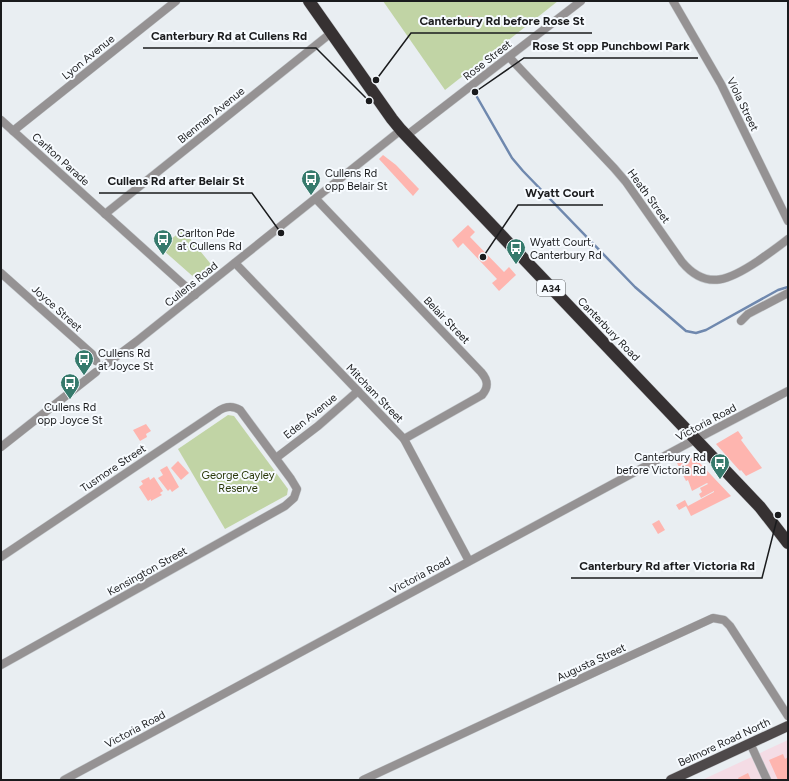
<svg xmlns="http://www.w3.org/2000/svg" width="789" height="781" viewBox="0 0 789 781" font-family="Figtree,sans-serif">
  <rect width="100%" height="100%" fill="#e9eef2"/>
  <path fill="#f4dce5" d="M788,740V780H702Z"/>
  <g fill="#c1d4a5">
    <path d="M383,1H558L445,90Z"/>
    <path d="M183,230L214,268L199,280H197L163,250L166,248L163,245Z"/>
    <path d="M228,415L234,416L288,489L287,495L225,529L178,449Z"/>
  </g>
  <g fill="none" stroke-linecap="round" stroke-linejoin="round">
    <path stroke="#6f88ae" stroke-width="2.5" d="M477,97L512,158L523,171L635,287L686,331L696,333L706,330L778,290L788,287"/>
  </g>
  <g fill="#feb5af">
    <path d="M468,16L479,18L478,25L467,23Z"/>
    <path d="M383,155L396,165L419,189L413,196L379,159Z"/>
    <path d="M468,225L475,232L470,237L504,272L509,267L516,275L499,291L492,283L497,279L463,243L458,248L452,240Z"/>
    <path d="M146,424L151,431L146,434L147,437L140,441L133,430Z"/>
    <path d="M738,431L743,438L741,440L762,468L746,476L741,470L740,471L716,444Z"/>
    <path d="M687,457L696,459L731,496L691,516L686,506L679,510L676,505L685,500L688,506L714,492V491L701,498L699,494L702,492L700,488L708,484L707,483L692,491L688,480L686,481L677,463Z"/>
    <path d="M178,461L189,473L181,480L171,468Z"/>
    <path d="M167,466L179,487L172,492L170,489L168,491L158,478L163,475L160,470Z"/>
    <path d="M149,477L150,480L154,477L163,491L160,493L162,495L151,501V499L148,501L139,487L143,484L141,481Z"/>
    <path d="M659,520L665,530L658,534L652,524Z"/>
    <path d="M783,754L785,759L788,757V780H778L769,760Z"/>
    <path d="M748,773L751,780H739L738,778Z"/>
  </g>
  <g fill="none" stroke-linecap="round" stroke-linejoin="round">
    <g stroke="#c4c8cc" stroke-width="9">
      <g id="minor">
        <path d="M673,1L721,84L788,221"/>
        <path d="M509,57L614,168L626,182L682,262C707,292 731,279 758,261C768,254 778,247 788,239"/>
        <path d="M1,120L195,295"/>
        <path d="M13,131L176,1"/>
        <path d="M406,136L581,1"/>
        <path d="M316,199L481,372C488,380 489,387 482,395L404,439"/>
        <path d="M105,214L331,33"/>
        <path d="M235,263L404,439L469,561"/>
        <path d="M1,273L92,354L96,361"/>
        <path d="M741,321L748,314L788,293"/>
        <path d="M105,365L137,341L401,130"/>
        <path d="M1,447L96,372"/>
        <path d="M276,458L318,426L358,391"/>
        <path d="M1,557L217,412C225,406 232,405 240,410L291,479L297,489L294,498L285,506L1,665"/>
        <path d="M750,743L767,780"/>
        <path d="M64,780L683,446L788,391"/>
        <path d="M363,780L606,667L713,618L724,620L730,626L788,716"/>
      </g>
    </g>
    <g stroke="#c4c8cc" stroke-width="11">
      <path id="major" d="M671,780L788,726"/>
    </g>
    <g stroke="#c4c8cc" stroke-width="13">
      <path id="highway" d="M309,1L392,119L401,130L740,486L760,507L788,543"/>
    </g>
    <use href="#minor" stroke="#959293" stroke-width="8"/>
    <use href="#major" stroke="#4e494a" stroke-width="10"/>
    <use href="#highway" stroke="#363132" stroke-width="12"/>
  </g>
  <defs>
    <g id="bus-pin" transform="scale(1)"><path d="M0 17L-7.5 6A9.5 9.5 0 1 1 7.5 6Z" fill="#367a6c" stroke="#f7fbff"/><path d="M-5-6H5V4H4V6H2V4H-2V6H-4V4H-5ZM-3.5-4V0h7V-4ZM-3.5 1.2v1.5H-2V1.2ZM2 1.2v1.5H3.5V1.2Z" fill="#fff"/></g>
  </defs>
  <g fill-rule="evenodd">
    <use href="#bus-pin" x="311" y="179"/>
    <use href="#bus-pin" x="163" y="239"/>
    <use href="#bus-pin" x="516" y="248"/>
    <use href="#bus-pin" x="84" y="359"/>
    <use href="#bus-pin" x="70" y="383"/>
    <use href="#bus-pin" x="720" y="463"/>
  </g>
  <g text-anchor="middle" stroke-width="4" stroke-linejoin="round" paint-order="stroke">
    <rect fill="#f7fbff" stroke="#5c5e61" stroke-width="1" x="537" y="280" width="28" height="16" rx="3"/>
    <g font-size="10" font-weight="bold" fill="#1a1b1d">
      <text x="551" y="292">A34</text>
    </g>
    <g font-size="11" fill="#1a1b1d" stroke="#f7fbff">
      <text transform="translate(88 57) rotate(-39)" y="4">Lyon Avenue</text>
      <text transform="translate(487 60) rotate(-38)" y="4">Rose Street</text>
      <text transform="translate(743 104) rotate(64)" y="4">Viola Street</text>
      <text transform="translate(211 115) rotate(-39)" y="4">Blenman Avenue</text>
      <text transform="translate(61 159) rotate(42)" y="4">Carlton Parade</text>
      <text transform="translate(649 196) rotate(54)" y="4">Heath Street</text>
      <text transform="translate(191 284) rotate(-39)" y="4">Cullens Road</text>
      <text transform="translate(57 308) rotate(42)" y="4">Joyce Street</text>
      <text transform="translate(447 320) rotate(46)" y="4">Belair Street</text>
      <text transform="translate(609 329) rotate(46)" y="4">Canterbury Road</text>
      <text transform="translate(375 393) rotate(46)" y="4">Mitcham Street</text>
      <text transform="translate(310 416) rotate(-39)" y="4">Eden Avenue</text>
      <text transform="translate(706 422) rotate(-28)" y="4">Victoria Road</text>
      <text transform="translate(113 468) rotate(-34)" y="4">Tusmore Street</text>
      <text transform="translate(147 571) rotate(-29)" y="4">Kensington Street</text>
      <text transform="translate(420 575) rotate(-28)" y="4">Victoria Road</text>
      <text transform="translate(591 662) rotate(-25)" y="4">Augusta Street</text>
      <text transform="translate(135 729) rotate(-28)" y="4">Victoria Road</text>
      <text transform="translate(724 742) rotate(-25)" y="4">Belmore Road North</text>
    </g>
    <g font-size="11" fill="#1a1b1d" stroke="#f7fbff" text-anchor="start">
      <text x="325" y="177">Cullens Rd<tspan x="325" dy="13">opp Belair St</tspan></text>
      <text x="177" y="237">Carlton Pde<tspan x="177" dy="13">at Cullens Rd</tspan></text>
      <text x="530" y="246">Wyatt Court,<tspan x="530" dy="13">Canterbury Rd</tspan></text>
      <text x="98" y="357">Cullens Rd<tspan x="98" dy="13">at Joyce St</tspan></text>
      <text x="70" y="411" text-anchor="middle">Cullens Rd<tspan x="70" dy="13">opp Joyce St</tspan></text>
      <text x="706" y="461" text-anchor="end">Canterbury Rd<tspan x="706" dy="13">before Victoria Rd</tspan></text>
    </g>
    <g font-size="11" fill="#2a380a" stroke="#f7fbff">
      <text x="238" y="479">George Cayley<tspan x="238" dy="13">Reserve</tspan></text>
    </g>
  </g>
  <path fill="none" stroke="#1a1b1d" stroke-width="1.5" d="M376 80L411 33H592M369 101L316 48H143M475 92L524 58H698M281 233L252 193H99M483 257L518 205H603M778 515L762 578H571"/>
  <g fill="#1a1b1d" stroke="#f7fbff" stroke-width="1.5">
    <circle cx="376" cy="80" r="4"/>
    <circle cx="369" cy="101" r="4"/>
    <circle cx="475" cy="92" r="4"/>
    <circle cx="281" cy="233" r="4"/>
    <circle cx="483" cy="257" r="4"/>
    <circle cx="778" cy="515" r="4"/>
  </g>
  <g font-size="12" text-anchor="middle" font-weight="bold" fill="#1a1b1d" stroke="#f7fbff" stroke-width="4" stroke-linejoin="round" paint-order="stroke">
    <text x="502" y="25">Canterbury Rd before Rose St</text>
    <text x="229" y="40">Canterbury Rd at Cullens Rd</text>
    <text x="611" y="50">Rose St opp Punchbowl Park</text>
    <text x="176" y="185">Cullens Rd after Belair St</text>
    <text x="560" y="197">Wyatt Court</text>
    <text x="667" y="570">Canterbury Rd after Victoria Rd</text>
  </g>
  <rect width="789" height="781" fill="none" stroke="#1a1b1d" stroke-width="4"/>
</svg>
